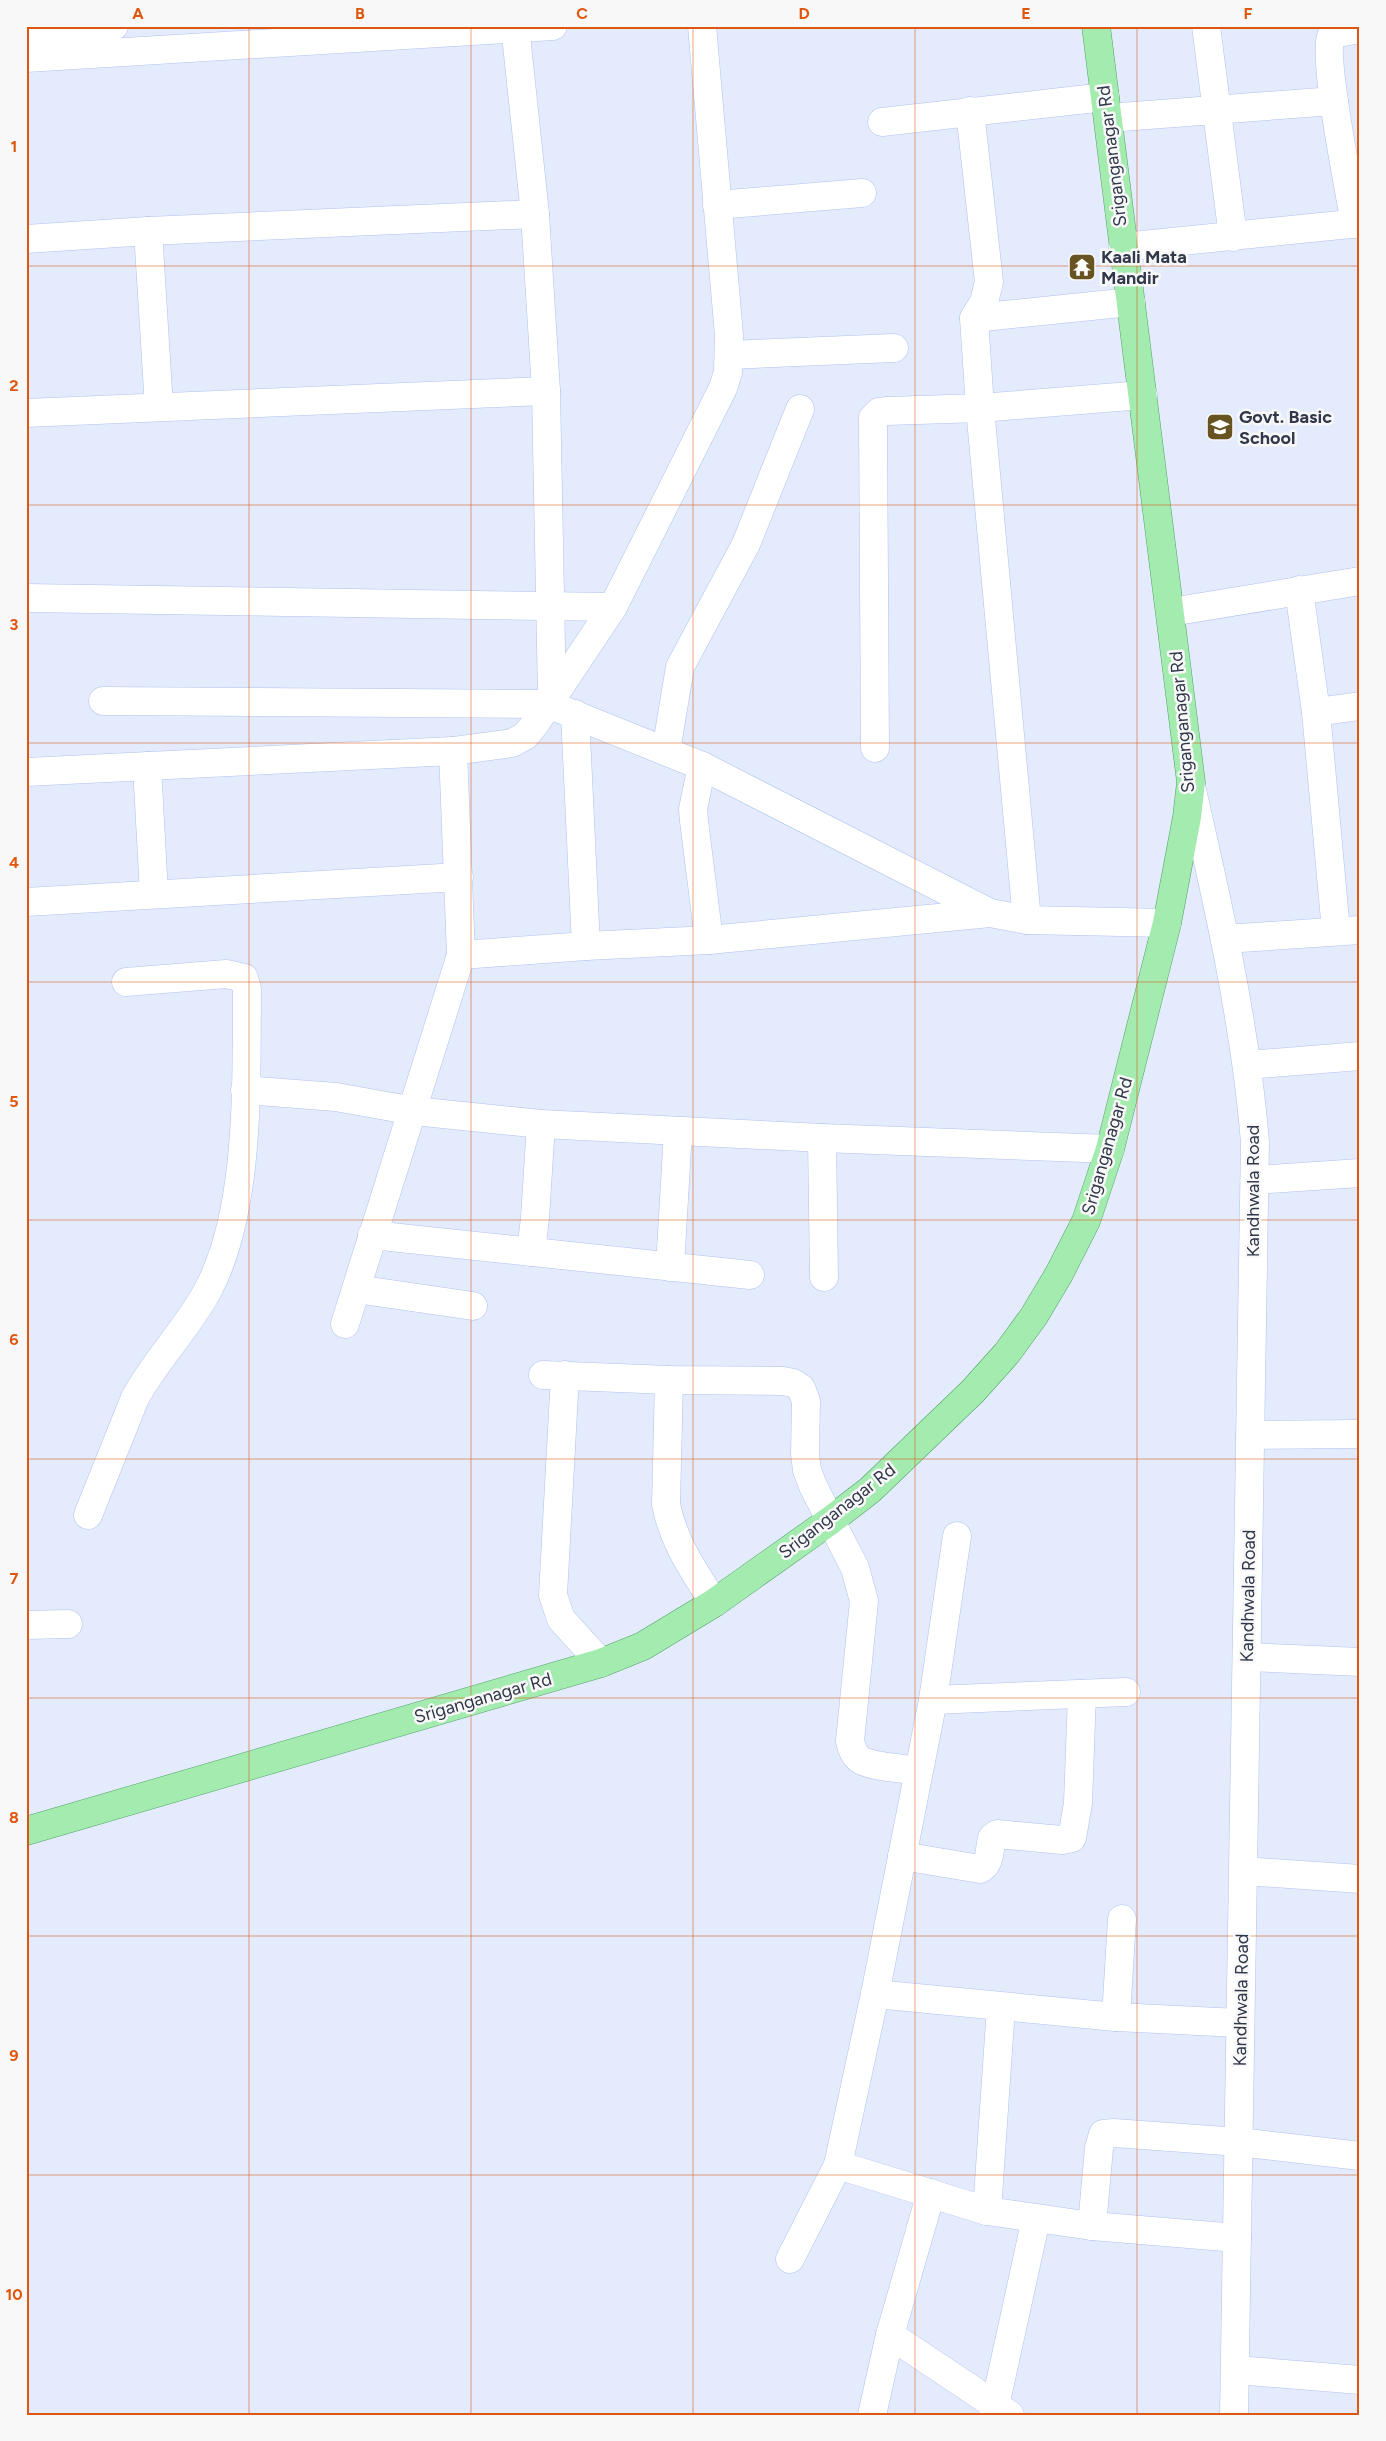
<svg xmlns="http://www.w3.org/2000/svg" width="1386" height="2441" viewBox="0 0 1386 2441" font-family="Figtree,sans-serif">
  <rect width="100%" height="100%" fill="#e3ebfd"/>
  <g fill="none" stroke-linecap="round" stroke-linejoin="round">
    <g stroke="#b0c2ed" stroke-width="29">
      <g id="minor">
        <path d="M515,26L535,214L546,391L552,698"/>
        <path d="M1206,26L1233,237"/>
        <path d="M26,31L114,26"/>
        <path d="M26,58L553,26"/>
        <path d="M970,111L989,282L984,302L974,318L980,408L1027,920"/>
        <path d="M1108,118L1334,101"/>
        <path d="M882,122L1105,97"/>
        <path d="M717,205L862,193"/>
        <path d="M1355,224C1350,193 1321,53 1332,34L1360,29"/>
        <path d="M148,231L159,407"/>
        <path d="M26,239L148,231L535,214"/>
        <path d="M1123,247L1360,223"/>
        <path d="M974,318L1131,302"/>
        <path d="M729,355L894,348"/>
        <path d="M26,413L546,391"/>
        <path d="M1299,590L1316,712L1336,931"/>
        <path d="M26,598L613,607"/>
        <path d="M1171,612L1360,581"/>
        <path d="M103,701L548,704L702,766L990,913"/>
        <path d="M1316,712L1360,706"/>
        <path d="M575,714L586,946"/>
        <path d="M875,748L873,418L879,412L887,411L980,408L1143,395"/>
        <path d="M666,751L680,667L746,544L800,409"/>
        <path d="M147,766L154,894"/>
        <path d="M702,766L693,809L694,821L709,940"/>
        <path d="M26,772L453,751"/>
        <path d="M1191,786C1218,904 1245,1021 1255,1142L1234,2415"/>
        <path d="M26,902L459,877"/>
        <path d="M1225,939L1360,930"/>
        <path d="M461,955L453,751L512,743L525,736L535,724L613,607L723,388L728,372L729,335L702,26"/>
        <path d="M1248,1065L1360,1056"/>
        <path d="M245,1090L336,1097L414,1111L541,1124L822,1138L1110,1149"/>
        <path d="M822,1138L824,1277"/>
        <path d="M1255,1180L1360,1173"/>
        <path d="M372,1235L750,1275"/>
        <path d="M531,1252L535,1218L541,1124"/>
        <path d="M670,1267L678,1131"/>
        <path d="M356,1289L473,1306"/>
        <path d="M345,1324L461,955L586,946L709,940L990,913L1027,920L1167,923"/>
        <path d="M543,1375L669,1380L783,1381L793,1383L801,1388L806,1401L805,1454L807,1470L813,1486L855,1568L864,1601L850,1741C852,1748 853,1754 859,1759C870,1767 903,1768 918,1771"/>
        <path d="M565,1375L553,1595L561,1619L601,1663"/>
        <path d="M669,1380L666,1504C673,1542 694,1571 714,1603"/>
        <path d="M1250,1435L1360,1434"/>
        <path d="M88,1515L135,1398C156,1359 189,1327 209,1288C251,1206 246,1081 247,989L244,978L226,974L126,982"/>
        <path d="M26,1625L68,1624"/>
        <path d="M1248,1657L1360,1662"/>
        <path d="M933,1700L1126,1692"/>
        <path d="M902,1856L980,1869C991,1864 989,1849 992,1838L997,1834L1062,1840L1072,1838L1078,1803L1082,1694"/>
        <path d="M1244,1871L1360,1879"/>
        <path d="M875,1994L1116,2017L1239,2023"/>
        <path d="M1116,2017L1122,1919"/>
        <path d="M838,2165L987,2211L1092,2226L1237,2238"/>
        <path d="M931,2193L890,2335L1010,2415"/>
        <path d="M987,2211L1001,2007"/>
        <path d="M1092,2226L1099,2148L1103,2134L1114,2133L1239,2142L1360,2156"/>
        <path d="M790,2259L838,2165L875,1994L933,1700L957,1536"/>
        <path d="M1236,2370L1360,2380"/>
        <path d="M872,2415L890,2335"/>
        <path d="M993,2415L1036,2219"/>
      </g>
    </g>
    <g stroke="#53a369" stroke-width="29">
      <path id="major" d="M26,1831L601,1663L643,1646L714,1603L831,1520L870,1490L973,1391L1007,1353L1034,1316L1059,1274L1086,1221L1110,1149L1167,923L1187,817L1191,782L1096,26"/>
    </g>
    <use href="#minor" stroke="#fff" stroke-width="28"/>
    <use href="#major" stroke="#a3ebaf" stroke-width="28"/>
  </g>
  <path fill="none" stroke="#df570f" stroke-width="1" stroke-opacity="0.55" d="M249,26V2415M471,26V2415M693,26V2415M915,26V2415M1137,26V2415M26,266H1360M26,505H1360M26,743H1360M26,982H1360M26,1220H1360M26,1459H1360M26,1698H1360M26,1936H1360M26,2175H1360"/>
  <defs>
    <g id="temple-square" transform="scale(1.4375)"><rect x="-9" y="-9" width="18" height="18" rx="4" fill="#685422" stroke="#f8f8f8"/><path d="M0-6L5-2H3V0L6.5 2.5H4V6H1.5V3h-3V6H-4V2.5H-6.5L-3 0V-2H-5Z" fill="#fff"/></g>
    <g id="school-square" transform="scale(1.4375)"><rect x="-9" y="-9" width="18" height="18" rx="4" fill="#685422" stroke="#f8f8f8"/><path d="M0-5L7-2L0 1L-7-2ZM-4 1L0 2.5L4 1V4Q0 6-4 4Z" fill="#fff"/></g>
  </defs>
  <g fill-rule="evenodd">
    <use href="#temple-square" x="1082" y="267"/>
    <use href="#school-square" x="1220" y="427"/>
  </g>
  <g text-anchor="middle" stroke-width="5" stroke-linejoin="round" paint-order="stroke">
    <g font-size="18" fill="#31384a" stroke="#f8f8f8">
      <text transform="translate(1112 156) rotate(-97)" y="6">Sriganganagar Rd</text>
      <text transform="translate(1182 722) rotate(-95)" y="6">Sriganganagar Rd</text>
      <text transform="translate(1107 1146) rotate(-74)" y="6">Sriganganagar Rd</text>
      <text transform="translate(1253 1191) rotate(-90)" y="6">Kandhwala Road</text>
      <text transform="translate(837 1511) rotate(-38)" y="6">Sriganganagar Rd</text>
      <text transform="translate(1248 1596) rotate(-89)" y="6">Kandhwala Road</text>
      <text transform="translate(483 1698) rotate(-16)" y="6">Sriganganagar Rd</text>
      <text transform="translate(1241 2000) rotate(-89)" y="6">Kandhwala Road</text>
    </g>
    <g font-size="18" font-weight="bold" fill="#31384a" stroke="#f8f8f8" text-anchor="start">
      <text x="1101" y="263">Kaali Mata<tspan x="1101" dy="21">Mandir</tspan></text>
      <text x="1239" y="423">Govt. Basic<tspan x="1239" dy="21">School</tspan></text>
    </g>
  </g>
  <rect width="1386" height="2441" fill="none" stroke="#f8f8f8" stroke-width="55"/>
  <rect x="28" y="28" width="1330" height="2386" fill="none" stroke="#df570f" stroke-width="2"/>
  <g font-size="16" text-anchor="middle" font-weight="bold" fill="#df570f">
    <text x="138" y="19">A</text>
    <text x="360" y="19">B</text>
    <text x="582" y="19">C</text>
    <text x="804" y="19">D</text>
    <text x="1026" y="19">E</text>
    <text x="1248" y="19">F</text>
    <text x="14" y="152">1</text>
    <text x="14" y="391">2</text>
    <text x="14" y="630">3</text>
    <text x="14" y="868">4</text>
    <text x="14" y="1107">5</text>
    <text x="14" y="1345">6</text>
    <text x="14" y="1584">7</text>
    <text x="14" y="1823">8</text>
    <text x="14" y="2061">9</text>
    <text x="14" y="2300">10</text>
  </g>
</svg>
